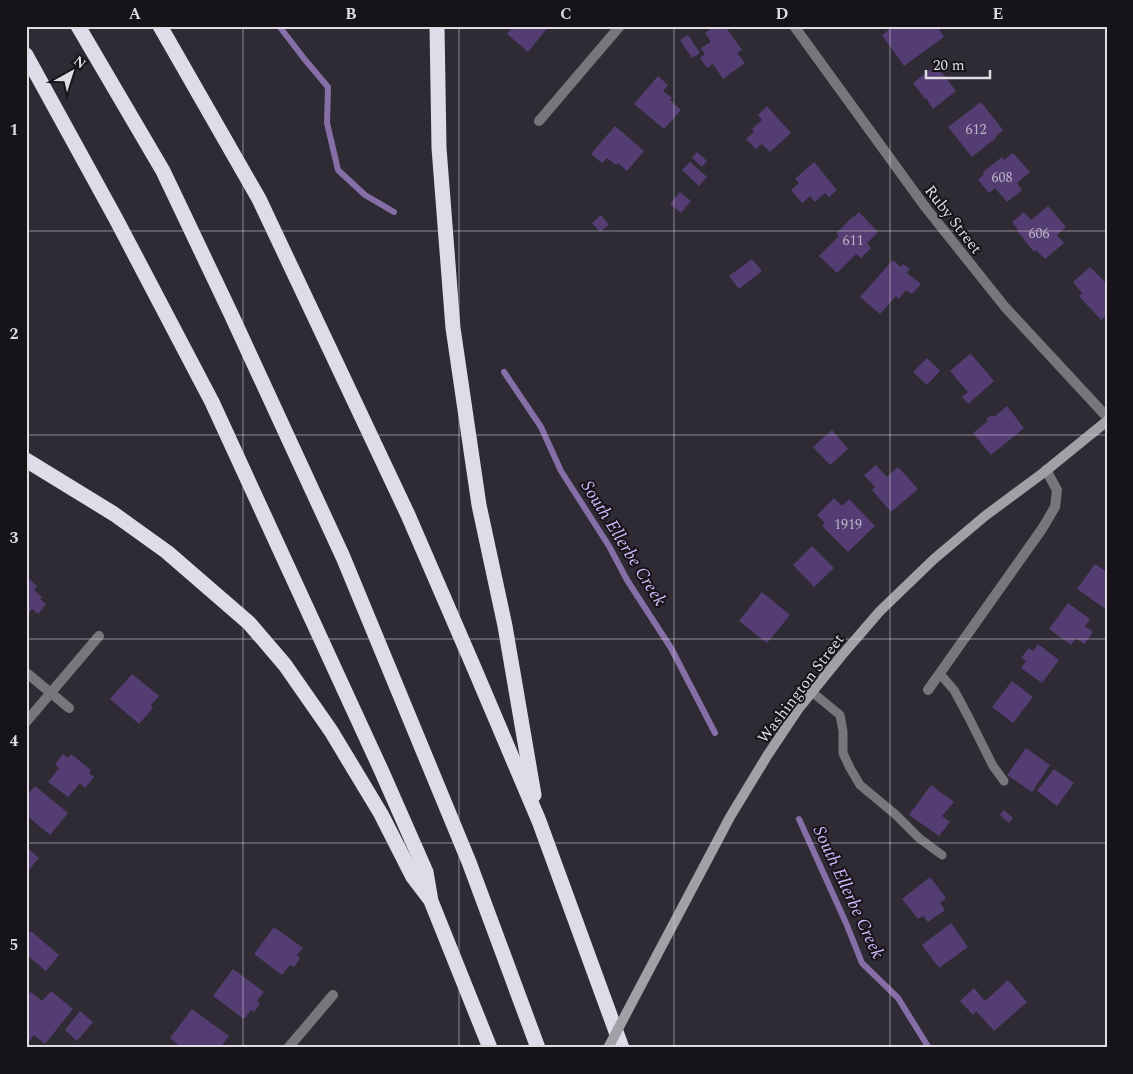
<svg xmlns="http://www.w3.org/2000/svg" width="1133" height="1074" viewBox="0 0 1133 1074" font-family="Spectral,serif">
  <rect width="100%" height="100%" fill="#2f2b35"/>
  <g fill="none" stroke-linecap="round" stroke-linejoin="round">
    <g stroke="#866fa7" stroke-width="6">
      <path d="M279,26L306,61L328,87L327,123L338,170L365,195L394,212"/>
      <path d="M504,372L541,427L561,471L609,546L627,580L671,648L715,733"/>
      <path d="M799,819L846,923L862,963L898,998L929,1048"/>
    </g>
  </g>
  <g fill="#543d72">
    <path d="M513,26H549L528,52L507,34Z"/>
    <path d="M715,26H725L742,50L737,53L745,63L723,79L713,64L707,68L700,58L705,54L701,48L711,42L705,33Z"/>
    <path d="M894,26H915L916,28L919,26H937L944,37L904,66L882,35Z"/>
    <path d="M688,35L700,53L692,58L680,40Z"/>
    <path d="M936,65L956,91L933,109L926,98L925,99L913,83Z"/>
    <path d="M658,76L668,85L663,91L672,98L670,100L681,110L664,129L634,104Z"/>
    <path d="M981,102L1003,130L996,136V138L972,157L948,127Z"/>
    <path d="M767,106L791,133L770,152L762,144L756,149L746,139L754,132L752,129L762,120L758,115Z"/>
    <path d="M615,126L644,151L627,171L618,163L616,165L607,158L602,163L591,154Z"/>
    <path d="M697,152L707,161L702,167L692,158Z"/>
    <path d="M1013,153L1030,172L1017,183L1022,190L1007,202L995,188L989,193L978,180L984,174L983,172L1002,157L1004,160Z"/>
    <path d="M690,162L707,177L699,186L682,170Z"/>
    <path d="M814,162L837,190L829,197L825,193L815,202L810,196L802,203L791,190L799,183L795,179Z"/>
    <path d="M680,192L691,201L681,213L670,204Z"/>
    <path d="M1048,206L1066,227L1057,235L1064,243L1045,259L1036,250L1034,252L1017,231L1018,230L1012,222L1024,212L1031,220Z"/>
    <path d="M859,212L878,232L867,243L871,248L861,258L856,254L837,273L819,256L839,236L836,234L853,216L854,217Z"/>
    <path d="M601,215L609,225L600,232L592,223Z"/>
    <path d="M752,259L762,271L739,289L729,276Z"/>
    <path d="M893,260L901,267L903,264L910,269L907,273L921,284L912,294L906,290L899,299L896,296L880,314L860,297Z"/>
    <path d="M1090,267L1107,284V315L1101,320L1079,296L1082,293L1073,282Z"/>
    <path d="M970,354H971L994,381L968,404L962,397L968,392L950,371Z"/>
    <path d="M927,358L940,371L927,385L913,372Z"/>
    <path d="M1007,406L1024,428L991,455L973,433L988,421L986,419L992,415L994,417Z"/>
    <path d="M832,430L848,449L830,465L813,447Z"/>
    <path d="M876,465L887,477L898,467L918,489L891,512L872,490L875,487L864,475Z"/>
    <path d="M834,498L842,506L849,499L875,526L848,552L822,526L825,523L817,515Z"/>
    <path d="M812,546L834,568L814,587L793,565Z"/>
    <path d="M1095,564L1107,572V610L1077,589Z"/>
    <path d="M29,579L37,586L34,590L42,597L40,599L46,604L38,614L32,609L26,617V582Z"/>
    <path d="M762,592L790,615L767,643L739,621Z"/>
    <path d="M1068,603L1090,619L1085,626L1093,632L1084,644L1076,638L1071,645L1049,629Z"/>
    <path d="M1038,644L1059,660L1042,683L1021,668L1026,661L1021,658L1029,648L1033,651Z"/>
    <path d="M132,674L159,696L151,705L153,708L139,724L110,699Z"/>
    <path d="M1012,681L1033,697L1013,723L992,707Z"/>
    <path d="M1026,748L1050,765L1032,792L1007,775Z"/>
    <path d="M63,754L68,758L71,754L91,770L89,773L94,777L85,788L80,783L68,797L48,782L59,768L55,764Z"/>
    <path d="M1054,769L1074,783L1057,806L1037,791Z"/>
    <path d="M931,785L954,802L942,816L950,822L939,836L909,815Z"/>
    <path d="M35,786L68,813L50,835L26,815V796Z"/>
    <path d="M1004,810L1013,818L1009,823L1000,815Z"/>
    <path d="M26,847L39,858L27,872H26Z"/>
    <path d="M930,877L946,898L940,903L945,910L928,922L923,916L918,919L902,899Z"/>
    <path d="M951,923L968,947L939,968L922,945Z"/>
    <path d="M274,927L303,948L297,955L300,958L294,967L290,965L282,975L254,954Z"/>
    <path d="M31,931L59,955L46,971L26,954V936Z"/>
    <path d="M233,969L264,992L257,1001L260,1003L254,1012L251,1010L244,1019L213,996Z"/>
    <path d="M1008,980L1027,1002L994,1031L976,1011L973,1015L960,1001L974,988L985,1001Z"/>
    <path d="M51,991L73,1009L45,1044L34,1035L28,1043L26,1041V998L31,992L42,1001Z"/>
    <path d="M192,1009L229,1036L220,1048H182L170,1038Z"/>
    <path d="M80,1011L93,1022L77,1041L65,1030Z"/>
  </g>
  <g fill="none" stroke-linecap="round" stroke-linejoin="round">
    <g stroke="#78767b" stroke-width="9">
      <path d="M940,674L954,690L968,716L993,766L1004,781"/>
      <path d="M812,692L840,715L843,731V753L850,768L860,785L895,814L919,838L942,855"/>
    </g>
    <g stroke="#78767b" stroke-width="10">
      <path d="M794,26L926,208L1005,307L1107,417"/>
      <path d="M539,121L620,26"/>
      <path d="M28,674L69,708"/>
      <path d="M928,690L1042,529L1055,507L1057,490L1046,470"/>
      <path d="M26,722L99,636"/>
      <path d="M288,1048L333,995"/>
    </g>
    <path stroke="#a29fa7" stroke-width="10" d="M657,955L730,817L767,756L799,708L842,655L880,611L934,559L985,516L1043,473L1107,421"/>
    <g stroke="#e0dbe8" stroke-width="15">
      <path d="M78,26L163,171L231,314L343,557L469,862L538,1048"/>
      <path d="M160,26L259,199L408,515L475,670L539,821L622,1048"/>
      <path d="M437,26L439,148L453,328L479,505L505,626L534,795"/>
      <path d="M26,55L116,219L212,402L382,772L426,872L431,901L490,1048"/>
      <path d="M26,460L114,514L167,552L249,623L285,665L331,731L381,814L413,877L429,898"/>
    </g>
    <path stroke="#a29fa7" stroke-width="10" d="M608,1048L657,955"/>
  </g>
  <path fill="none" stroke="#dfdce3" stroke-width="1" stroke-opacity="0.55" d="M243,26V1048M459,26V1048M674,26V1048M890,26V1048M26,231H1107M26,435H1107M26,639H1107M26,843H1107"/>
  <g text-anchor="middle" stroke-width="4" stroke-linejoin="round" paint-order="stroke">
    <g font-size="14" fill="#bcb4c7">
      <text x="976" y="134">612</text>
      <text x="1002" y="182">608</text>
      <text x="1039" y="238">606</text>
      <text x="853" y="245">611</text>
      <text x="848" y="529">1919</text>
    </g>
    <g font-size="16" fill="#dfdce3" stroke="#161419">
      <text transform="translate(954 219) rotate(52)" y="6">Ruby Street</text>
      <text transform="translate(800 688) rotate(-53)" y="6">Washington Street</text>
    </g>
    <g font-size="18" font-style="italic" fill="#d2b8fa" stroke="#161419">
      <text transform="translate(624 543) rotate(58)" y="6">South Ellerbe Creek</text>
      <text transform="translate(849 892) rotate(65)" y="6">South Ellerbe Creek</text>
    </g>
  </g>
  <rect width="1133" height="1074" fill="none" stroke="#161419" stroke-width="55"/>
  <g transform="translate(72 72) rotate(39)" stroke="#161419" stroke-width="4" paint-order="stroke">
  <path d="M0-4L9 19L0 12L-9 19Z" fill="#dfdce3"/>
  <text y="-8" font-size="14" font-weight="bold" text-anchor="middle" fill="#dfdce3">N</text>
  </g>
  <path d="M926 70v8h64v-8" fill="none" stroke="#dfdce3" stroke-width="2.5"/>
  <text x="933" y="70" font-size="15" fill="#dfdce3" stroke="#161419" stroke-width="4" paint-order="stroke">20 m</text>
  <rect x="28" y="28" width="1078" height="1018" fill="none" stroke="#dfdce3" stroke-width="2"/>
  <g font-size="16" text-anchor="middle" font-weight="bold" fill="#dfdce3">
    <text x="135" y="19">A</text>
    <text x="351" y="19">B</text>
    <text x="566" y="19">C</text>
    <text x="782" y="19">D</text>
    <text x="998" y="19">E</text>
    <text x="14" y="135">1</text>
    <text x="14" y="339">2</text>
    <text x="14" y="543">3</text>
    <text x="14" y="746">4</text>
    <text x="14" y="950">5</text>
  </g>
</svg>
